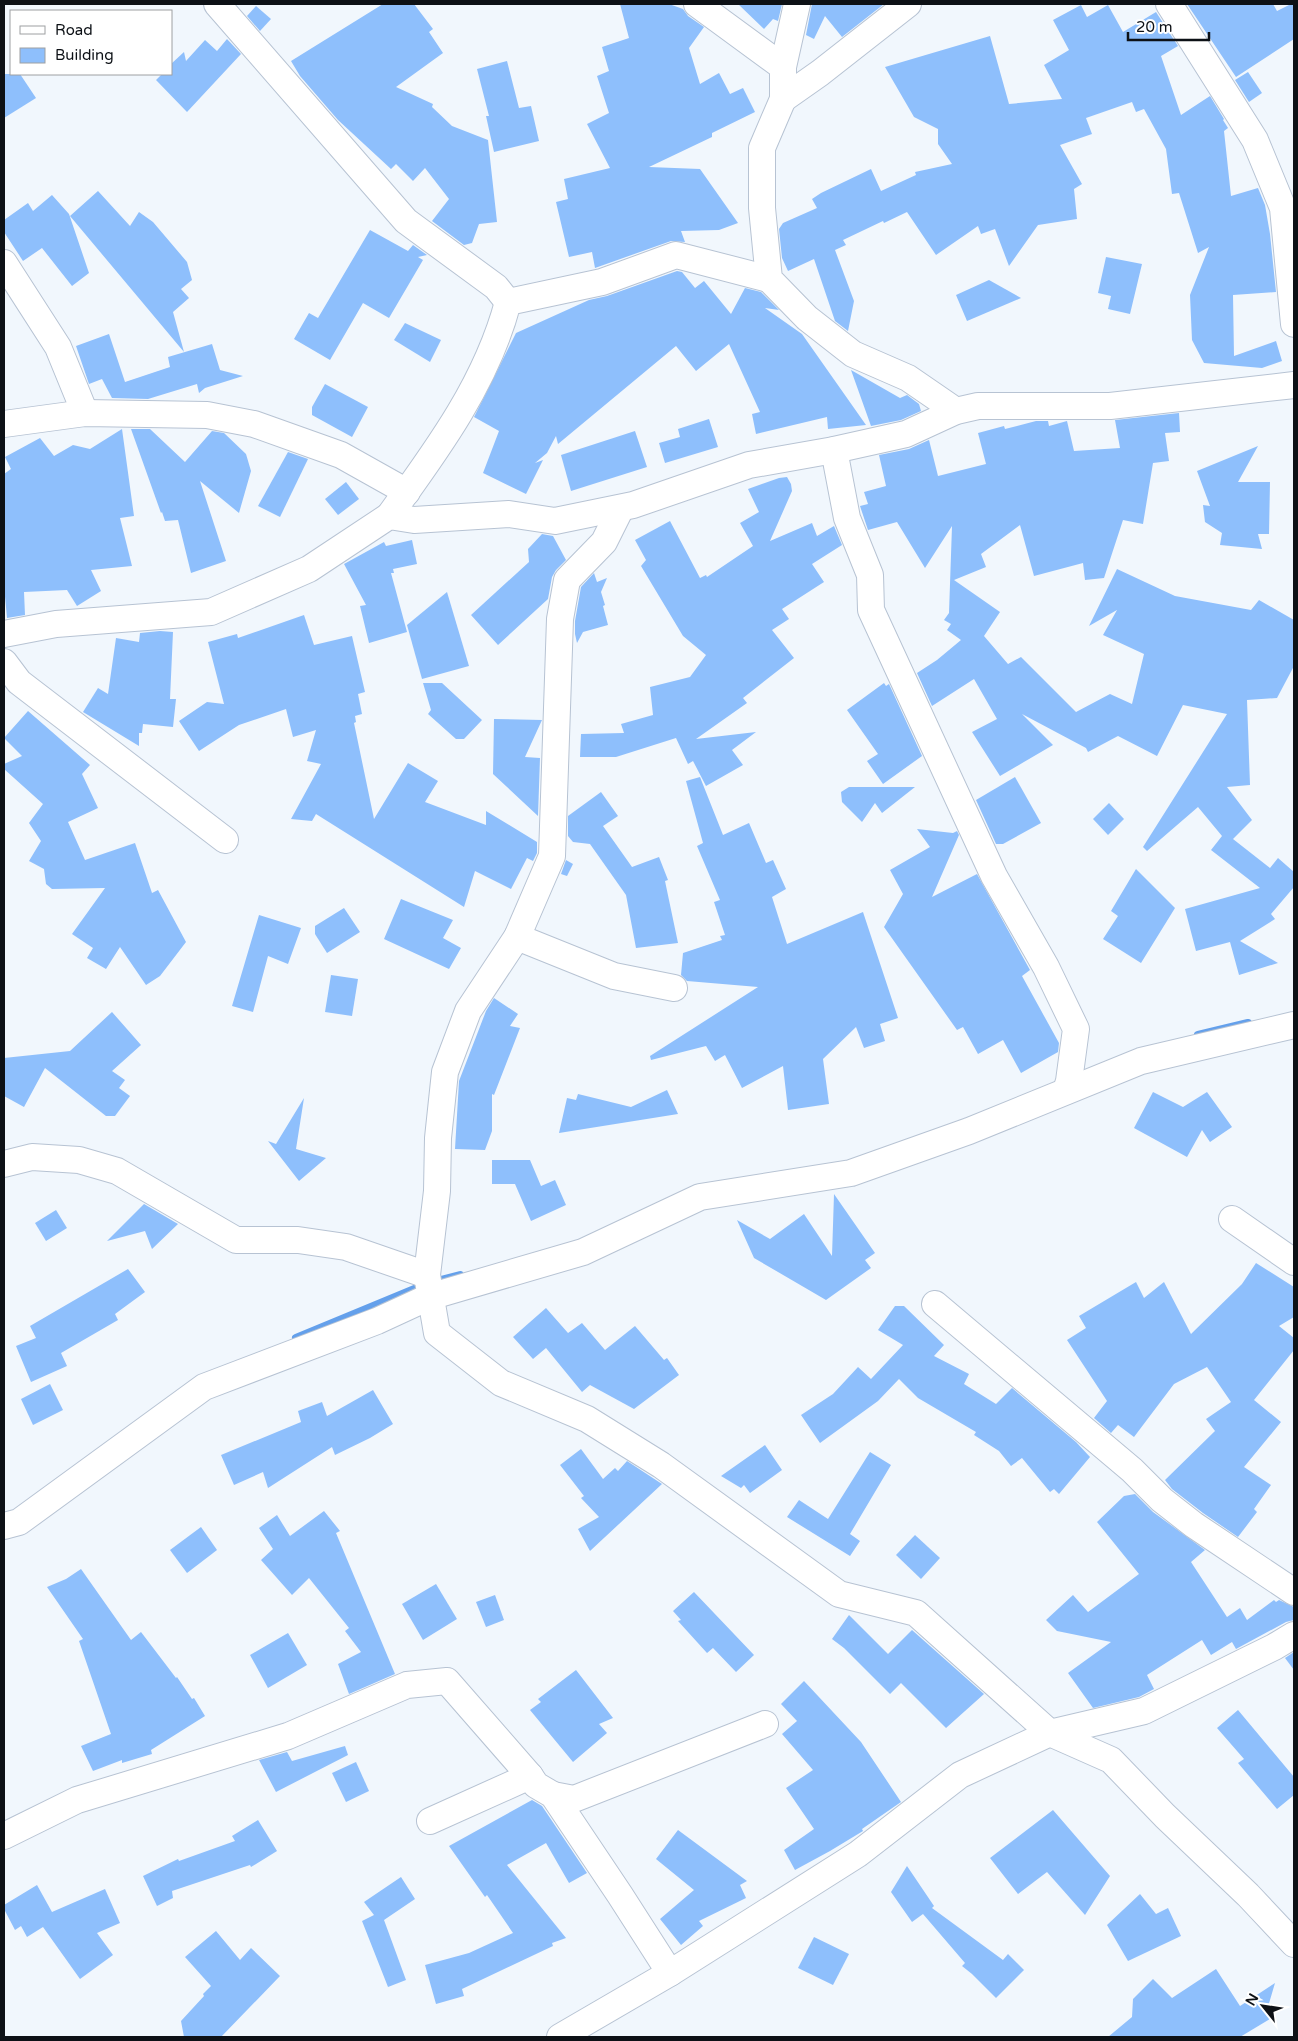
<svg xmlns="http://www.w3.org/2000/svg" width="1298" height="2041" viewBox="0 0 1298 2041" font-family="'Varela Round',sans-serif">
  <rect width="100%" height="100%" fill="#f1f7fd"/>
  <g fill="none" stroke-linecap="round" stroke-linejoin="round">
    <g stroke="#64a0eb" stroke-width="8">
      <path d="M1198,1035L1248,1023"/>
      <path d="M296,1338L429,1283L460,1275"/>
    </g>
  </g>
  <g fill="#8ebffc">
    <path d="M383,4H414L433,29L429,32L443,53L396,87L433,104L432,107L452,126L488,140L497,222L479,224L472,243L464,245L432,221L449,199L425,168L413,181L396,164L391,169L338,120L300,76L291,61Z"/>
    <path d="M620,4H669L683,9L688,16L704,27L689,48L700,84L719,73L730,94L743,88L755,112L712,133V137L649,167L700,169L738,223L719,230L681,231L685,242L671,241L595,268L592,252L569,257L556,202L568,199L564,179L610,168L587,124L609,113L597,76L609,71L602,47L629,38Z"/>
    <path d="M738,4H782L778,21L773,19L764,29Z"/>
    <path d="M812,4H884L842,37L825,16L814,39L806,35Z"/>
    <path d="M1187,4H1273L1277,11L1291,4H1294V39L1236,77Z"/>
    <path d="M1081,5L1087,17L1108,5L1123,32L1156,12L1178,46L1161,56L1181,115L1210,96L1224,119L1223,120L1228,128L1224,131L1231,196L1258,188L1265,205L1270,234L1276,292L1233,295L1234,356L1276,341L1282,361L1262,368L1204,363L1192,340L1190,295L1209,247L1198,253L1179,193L1172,194L1166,149L1144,109L1136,112L1132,102L1086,118L1092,134L1060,145L1082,184L1074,189L1077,219L1038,225L1009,266L995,229L981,234L978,226L936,255L907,212L884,223L883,221L843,240L846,245L835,250L854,301L848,331L835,321L814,259L788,271L782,258L779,229L783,223L817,208L812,199L821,193L871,169L881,191L916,175L915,172L952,164L938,144V129L914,117L885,67L990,36L1009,104L1062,99L1044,65L1069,50L1053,20Z"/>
    <path d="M256,6L271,19L260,31L247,16Z"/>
    <path d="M227,39L241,54L187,112L156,80L162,74H171V64L184,52L186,61L205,40L217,51Z"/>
    <path d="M507,61L519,108L531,106L539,141L494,152L486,116H489L477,69Z"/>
    <path d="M1248,72L1262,93L1249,102L1235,80Z"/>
    <path d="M4,74H20L36,98L4,118Z"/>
    <path d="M98,191L130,226L139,212L153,222L187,262L192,280L181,289L189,298L173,312L184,352L70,216Z"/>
    <path d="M52,195L69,214L89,273L72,286L42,248L23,261L4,232V220L28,203L33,211Z"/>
    <path d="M370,230L408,251L413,245L427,255L418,257L423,260L389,318L363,303L330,360L294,339L309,313L318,318Z"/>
    <path d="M1106,257L1142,264L1130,314L1108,309L1111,296L1098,293Z"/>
    <path d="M677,271L682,272L695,288L704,281L731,314L745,288L761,292L779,310L765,308L802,334L866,425L828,429L827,417L756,434L752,414L760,412L729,344L696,371L676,346L558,444L556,436L547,453L535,463L543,460L526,494L483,473L499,431L474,417L516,333L589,300L607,296Z"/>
    <path d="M989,280L1021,298L967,321L956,295Z"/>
    <path d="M405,323L441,340L430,362L394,340Z"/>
    <path d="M109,334L125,382L170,367L168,357L212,344L220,370L243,376L205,388L199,393L197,384L148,399L112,398L102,379L89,384L76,346Z"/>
    <path d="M851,370L900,398L907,395L919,404L921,411L901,420L871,426Z"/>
    <path d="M325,384L368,407L352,437L312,415V407Z"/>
    <path d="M1179,413L1180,432L1165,433L1169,461L1153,463L1143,524L1123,520L1104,578L1085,580L1083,563L1034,576L1020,525L981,554L986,567L954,580L1000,612L984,636L1008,664L1021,657L1076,712L1110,694L1132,704L1144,654L1103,635L1117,610L1089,626L1117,569L1175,596L1251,610L1259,600L1294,620V666L1277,698L1247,700L1250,785L1227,787L1252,820L1233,839L1270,868L1278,858L1294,872V887L1271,914L1275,919L1240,941L1278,963L1239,975L1230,942L1196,951L1185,909L1260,888L1211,850L1222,836L1198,807L1147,851L1143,847L1227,714L1183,705L1157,756L1118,736L1088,752L1086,748L1022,714L1053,745L1000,776L972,732L997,719L974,679L932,706L917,673L937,660L961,640L947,630L951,624L944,620L949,613L952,526L925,568L897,522L868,530L860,506L868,504L864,492L886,486L879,455L909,449L929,440L938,476L986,464L978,433L1004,426L1005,429L1036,421H1048L1049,426L1067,421L1074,451L1120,448L1115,420Z"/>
    <path d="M709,419L718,447L665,463L659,443L680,437L678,429Z"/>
    <path d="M122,429L134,516L120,518L132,566L91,570L101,591L77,606L67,590L24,592L25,615L7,618L4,586V474L11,469L5,457L40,438L54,456L73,445L90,449Z"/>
    <path d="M131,429H150L185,462L212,431L224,433L246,454L251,471L239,513L200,481L226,561L191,573L178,520L165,521L162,512L161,513Z"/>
    <path d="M635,431L647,467L571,491L561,455Z"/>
    <path d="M1258,446L1238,482H1270L1269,534H1258L1262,549L1220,545L1222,533L1205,522L1203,505L1210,506L1197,471Z"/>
    <path d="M288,452L308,459L280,517L258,506Z"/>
    <path d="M787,477L791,484L792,491L770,541L812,523L817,536L834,526L842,545L812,564L824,582L782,609L789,619L772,630L794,658L743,698L747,703L696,739L756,732L732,750L743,765L706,786L693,761L688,764L676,738L616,757H580L581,734L624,733L621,724L653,715L650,687L690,677L706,655L683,636L641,566L646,560L635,540L670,521L700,578L706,575L707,577L753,546L740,523L759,512L748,489L779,478Z"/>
    <path d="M346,482L359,499L338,515L325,499Z"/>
    <path d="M542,534L553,536L566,560L556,570L552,577L548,599L498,645L471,615L529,562L528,549Z"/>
    <path d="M412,540L417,564L393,569L394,573H391L407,632L369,643L360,606L366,605L344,564L384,542L386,546Z"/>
    <path d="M594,573L597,582L607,578L601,592L605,605L603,606L608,625L583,632L577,643L575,634V621L581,587Z"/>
    <path d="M447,592L469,666L422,679L407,625Z"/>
    <path d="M304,615L314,645L352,636L365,692L358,694L362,714L355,716L356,722L354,723L374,819L408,763L438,781L425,802L486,825V811L537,842V853L533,861L527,858L511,889L475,871L464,907L316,814L312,821L291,819L321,764L307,761L316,730L293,737L286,709L239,725L199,751L179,721L207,702L224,704L208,642L237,634L238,638Z"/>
    <path d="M160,631L173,632L170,699H176L173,727L143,724L142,733H139V746L83,712L98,688L108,694L116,638L139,642L140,633Z"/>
    <path d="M423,683H442L482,720L464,739H456L428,714L431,710Z"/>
    <path d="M884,683L886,686L889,684L922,756L883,784L867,761L878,754L847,710Z"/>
    <path d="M28,711L90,765L82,774L98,808L68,822L85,860L135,843L152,893L158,890L186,942L160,976L146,985L120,947L106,969L87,958L93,948L72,934L105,888L52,889L46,884L44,869L29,861L41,841L29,823L43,804L4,769V764L22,756L4,738Z"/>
    <path d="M494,719L542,720L525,757L540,758L538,816L493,774Z"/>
    <path d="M700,777L723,835L749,823L766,863L773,860L786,889L772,897L787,944L863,912L898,1018L880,1024L885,1041L864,1048L856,1027L823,1059L829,1104L788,1110L783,1066L742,1088L725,1055L715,1061L706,1046L651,1060L650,1056L758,987L687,981L681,975L683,953L722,940L720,936L725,935L714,902L720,900L697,846L703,843L686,781Z"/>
    <path d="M1015,777L1041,823L1003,844H996L976,800Z"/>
    <path d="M849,787H915L882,813L875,803L862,822L842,802L841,792Z"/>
    <path d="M601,792L618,816L603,826L632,867L659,857L668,880L665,881L678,943L636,948L626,895L590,844L573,842L568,836V816Z"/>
    <path d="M1109,803L1124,819L1108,835L1093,819Z"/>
    <path d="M917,829L953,833L957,831L959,835L932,897L977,874L1030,970L1022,976L1059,1043L1058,1052L1021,1073L1003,1040L978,1054L963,1027L957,1030L884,927L903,894L890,870L930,847Z"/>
    <path d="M566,860L573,864L567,876L561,874Z"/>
    <path d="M1136,869L1175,908L1141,963L1103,939L1118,916L1111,911Z"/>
    <path d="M401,899L453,920L443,938L461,948L449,969L384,939Z"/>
    <path d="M344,908L360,932L327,953L315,934V926Z"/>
    <path d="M259,915L301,928L288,964L268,956L253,1012L232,1006Z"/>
    <path d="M331,975L358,979L352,1016L325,1012Z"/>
    <path d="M494,998L518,1014L510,1026L520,1028L494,1095L492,1094V1131L485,1150L455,1149L459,1081L486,1011Z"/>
    <path d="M112,1012L141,1045L112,1071L125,1080L119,1088L130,1096L115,1116H106L45,1068L24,1107L4,1096V1058L70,1051Z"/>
    <path d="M667,1090L678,1114L559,1133L567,1098L576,1100L578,1094L631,1107Z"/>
    <path d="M1153,1092L1183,1107L1207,1092L1232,1127L1210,1142L1202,1130L1187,1157L1134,1128Z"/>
    <path d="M304,1098L296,1149L326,1158L299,1181L268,1141L276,1144Z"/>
    <path d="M492,1160H530L541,1186L555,1180L566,1205L531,1221L515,1184H492Z"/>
    <path d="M834,1194L875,1253L865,1260L871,1268L826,1300L754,1258L737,1220L770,1239L804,1214L832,1256Z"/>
    <path d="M144,1204L178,1224L152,1249L145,1231L107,1241Z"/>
    <path d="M56,1210L67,1228L46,1241L35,1223Z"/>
    <path d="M1256,1263L1294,1287V1317L1279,1326L1294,1338V1350L1254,1400L1281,1422L1244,1467L1271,1485L1254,1509L1257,1512L1238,1537L1203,1513L1172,1489L1165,1480L1215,1431L1206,1419L1231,1402L1207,1367L1174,1384L1134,1437L1118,1425L1111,1433L1094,1418L1107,1401L1067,1340L1086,1328L1079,1316L1136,1282L1144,1298L1164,1282L1191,1334L1242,1284Z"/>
    <path d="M128,1269L145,1292L115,1314L118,1320L61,1353L67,1366L31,1382L16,1346L36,1338L30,1326Z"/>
    <path d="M895,1306H904L944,1345L934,1356L969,1374L964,1384L996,1404L1012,1388L1076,1442L1090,1457L1059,1494L1054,1489L1050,1492L1022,1458L1011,1466L999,1451L974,1435L976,1432L918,1398L899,1379L878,1401L820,1443L801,1415L833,1394L858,1367L871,1379L903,1345L878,1330Z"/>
    <path d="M546,1308L568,1333L582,1323L605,1350L635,1326L664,1360L667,1358L679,1375L634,1409L590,1385L582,1392L546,1348L533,1359L513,1337Z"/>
    <path d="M50,1384L63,1410L33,1425L21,1399Z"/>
    <path d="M373,1390L393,1424L370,1438L335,1455L332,1447L268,1488L263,1472L234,1485L221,1455L301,1422L298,1411L322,1402L327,1416Z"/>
    <path d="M765,1445L782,1470L750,1493L744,1485L741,1488L721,1476Z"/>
    <path d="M581,1449L603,1479L615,1468L618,1471L627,1461L662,1484L590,1551L578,1529L599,1517L581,1498L584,1496L560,1465Z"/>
    <path d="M870,1452L891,1465L850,1534L860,1541L850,1556L787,1517L799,1500L828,1519Z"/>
    <path d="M1135,1494L1153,1512L1205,1550L1191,1562L1227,1617L1240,1608L1247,1620L1274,1600L1276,1602L1279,1600L1294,1607V1620L1286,1622L1236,1649L1232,1642L1211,1655L1202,1640L1147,1675L1154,1689L1139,1697L1093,1708L1068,1673L1111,1642L1057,1631L1046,1620L1073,1595L1088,1612L1139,1574L1097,1522L1124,1496Z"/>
    <path d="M324,1511L340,1531L336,1533L395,1674L349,1694L338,1664L361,1652L345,1631L349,1628L309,1578L292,1595L261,1560L273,1549L259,1528L277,1515L290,1536Z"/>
    <path d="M201,1527L217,1550L187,1573L170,1550Z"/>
    <path d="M915,1535L940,1558L921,1579L896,1555Z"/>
    <path d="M81,1569L131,1640L141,1632L176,1678L177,1677L192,1699L194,1698L205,1716L151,1750L152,1754L122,1763V1760L93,1771L81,1746L111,1734L79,1641L83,1639L47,1587L66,1579Z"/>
    <path d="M436,1584L457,1619L423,1640L402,1604Z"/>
    <path d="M694,1592L754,1655L736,1672L713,1648L707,1653L678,1621L681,1620L673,1611Z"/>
    <path d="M495,1595L504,1620L486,1627L476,1602Z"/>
    <path d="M849,1615L888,1654L912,1630L984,1694L946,1728L901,1683L890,1694L844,1648L832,1639Z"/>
    <path d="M288,1633L307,1665L268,1688L250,1655Z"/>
    <path d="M1294,1652V1670L1285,1658Z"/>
    <path d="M576,1670L613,1718L599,1724L607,1733L573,1762L530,1710L541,1702L538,1699Z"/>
    <path d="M804,1681L861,1742L901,1802L862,1829L863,1831L830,1851L795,1870L784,1850L814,1829L786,1788L813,1770L782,1734L797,1721L781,1704Z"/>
    <path d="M1238,1710L1294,1777V1795L1277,1809L1238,1763L1244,1759L1217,1728Z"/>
    <path d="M345,1746L348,1755L276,1792L259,1760L287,1752L292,1761Z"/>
    <path d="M356,1762L369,1791L346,1802L332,1773Z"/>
    <path d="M532,1800L542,1806L587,1873L569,1883L546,1843L507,1865L566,1938L552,1943L553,1946L462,1989L464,1996L436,2004L425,1965L469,1953L513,1933L487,1895L485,1897L449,1846Z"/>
    <path d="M1053,1810L1110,1876L1085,1915L1047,1872L1018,1894L990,1858Z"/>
    <path d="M258,1820L277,1851L251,1867L250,1865L172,1891L173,1898L157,1906L143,1876L178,1859L179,1861L235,1841L232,1836Z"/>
    <path d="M678,1830L747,1881L740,1885L746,1898L699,1921L703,1926L681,1945L660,1919L694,1890L656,1859Z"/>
    <path d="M907,1866L934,1906L932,1908L1003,1960L1008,1954L1024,1970L996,1998L972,1974L962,1966L965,1963L923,1914L912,1922L891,1892Z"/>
    <path d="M401,1877L415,1899L384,1920L406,1980L388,1987L362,1921L374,1915L364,1902Z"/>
    <path d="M37,1885L52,1912L105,1889L120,1923L97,1933L113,1955L80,1979L43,1927L27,1937L21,1926L15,1930L4,1909V1905Z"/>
    <path d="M1140,1894L1156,1914L1168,1908L1181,1936L1128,1961L1107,1925Z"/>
    <path d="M216,1931L240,1960L251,1948L280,1976L221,2037H184L181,2021L204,1996L203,1994L211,1986L185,1957Z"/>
    <path d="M814,1937L849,1954L833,1985L798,1968Z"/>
    <path d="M1216,1969L1240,2006L1275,1983L1267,2010L1275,2016L1240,2037H1108L1132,2017L1133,1999L1153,1979L1172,1998Z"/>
  </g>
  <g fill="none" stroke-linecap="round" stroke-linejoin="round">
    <g stroke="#b7c3d3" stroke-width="28">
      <g id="minor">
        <path d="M217,4L406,221L496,287L508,302"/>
        <path d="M697,4L783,67"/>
        <path d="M797,4L783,67V99L762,148V208L769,279L807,318L853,354L908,378L956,411"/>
        <path d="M1169,4L1255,140L1283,208L1294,324"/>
        <path d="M783,99L820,73L908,4"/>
        <path d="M4,263L58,347L85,413"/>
        <path d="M4,424L85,413L207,415L254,424L341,455L407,492"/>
        <path d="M834,450L847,518L870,575L871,610L994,876L1046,967L1076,1029L1069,1081L1066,1091"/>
        <path d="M621,508L604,542L567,580L560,619L552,856L517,937L468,1011L445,1072L438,1138L437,1191L427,1275L437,1333L501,1383L587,1419L661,1465L839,1594L916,1613L1050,1733L1111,1760L1165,1816L1248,1895L1294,1944"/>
        <path d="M389,516C437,450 487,382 508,302L602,282L676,255L769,279"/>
        <path d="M4,634L56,624L211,612L309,569L389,516L414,520L509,514L555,521L633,505L749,465L834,450L906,434L956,411L978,406H1110L1294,385"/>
        <path d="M4,662L19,682L225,840"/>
        <path d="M517,937L614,976L674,988"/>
        <path d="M4,1164L32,1157L79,1160L117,1171L236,1240H298L346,1247L427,1275"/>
        <path d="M1232,1219L1294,1262"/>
        <path d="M935,1304L1132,1470L1162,1500L1194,1525L1294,1592"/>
        <path d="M4,1526L19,1522L204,1387L377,1321L429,1297L583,1252L700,1197L851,1173L969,1131L1141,1061L1294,1025"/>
        <path d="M553,1795L574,1799L765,1724"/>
        <path d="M430,1821L530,1776"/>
        <path d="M4,1836L77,1800L288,1736L407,1685L447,1681L530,1776L536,1785L553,1795L620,1895L670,1973L858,1854L960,1775L1050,1733L1144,1711L1274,1647L1294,1635"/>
        <path d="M560,2037L670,1973"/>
      </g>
    </g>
    <use href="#minor" stroke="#fff" stroke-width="26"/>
  </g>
  <rect width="1298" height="2041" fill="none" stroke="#0d1116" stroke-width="10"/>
  <rect x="10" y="10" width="162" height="65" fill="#ffffff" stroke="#9ea0a2"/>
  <rect x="20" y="26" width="25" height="8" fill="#ffffff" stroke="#9ea0a2"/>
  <text x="55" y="35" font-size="15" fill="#0d1116">Road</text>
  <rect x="20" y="48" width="25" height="15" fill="#8ebffc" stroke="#9ea0a2"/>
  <text x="55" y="60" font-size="15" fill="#0d1116">Building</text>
  <g transform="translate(1263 2006) rotate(300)" stroke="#ffffff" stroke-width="4" paint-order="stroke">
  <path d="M0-4L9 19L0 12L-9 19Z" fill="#0d1116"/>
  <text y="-8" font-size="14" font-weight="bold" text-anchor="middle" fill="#0d1116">N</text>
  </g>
  <path d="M1128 32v8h81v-8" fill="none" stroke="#0d1116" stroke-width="2.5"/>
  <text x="1136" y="32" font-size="15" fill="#0d1116" stroke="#ffffff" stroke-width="4" paint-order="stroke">20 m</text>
</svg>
